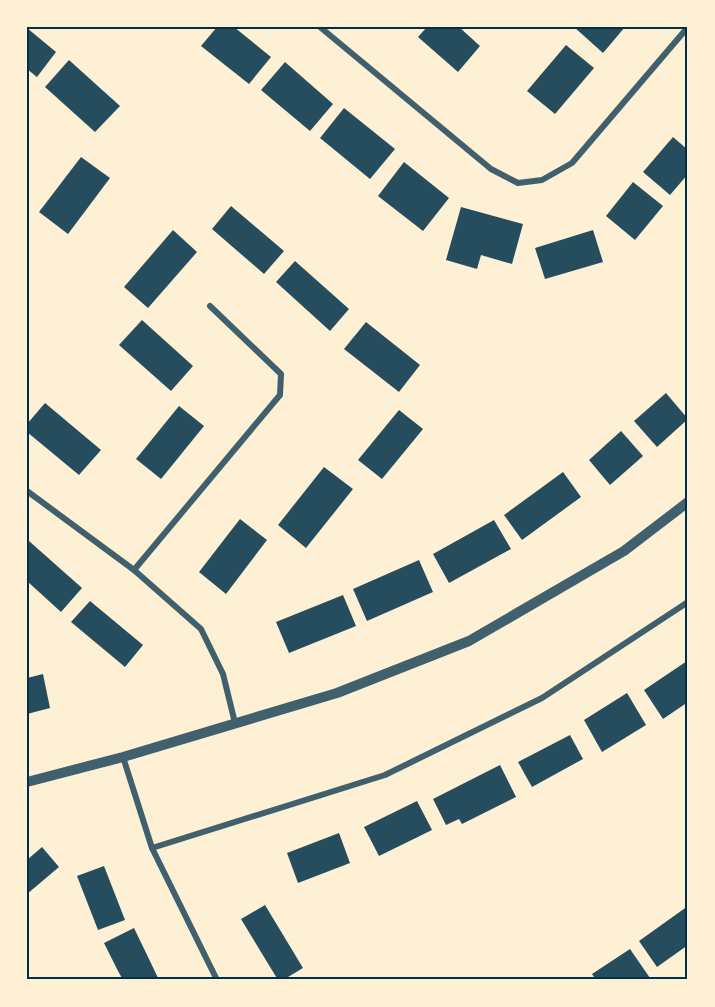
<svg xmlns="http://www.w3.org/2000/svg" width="715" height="1007" viewBox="0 0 715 1007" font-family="Barlow,sans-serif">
  <rect width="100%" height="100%" fill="#fdf0d5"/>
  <g fill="#264d5e">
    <path d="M217,27H234L271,57L249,84L201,46Z"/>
    <path d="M427,27H459L480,46L458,72L418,37Z"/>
    <path d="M574,27H625L603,53Z"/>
    <path d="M27,28L56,52L37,77L27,69Z"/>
    <path d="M566,45L594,68L555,114L527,91Z"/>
    <path d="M69,60L120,106L95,132L45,87Z"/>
    <path d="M285,62L333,104L310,131L261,90Z"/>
    <path d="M344,108L395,149L370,179L320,138Z"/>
    <path d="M673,137L688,150V174L670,195L643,172Z"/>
    <path d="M81,157L110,178L68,234L39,212Z"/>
    <path d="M404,162L449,198L423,231L378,196Z"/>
    <path d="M633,182L663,206L635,240L606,216Z"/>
    <path d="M231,206L284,251L264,274L212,229Z"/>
    <path d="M461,207L523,224L512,264L481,255L477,269L446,260Z"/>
    <path d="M173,230L197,252L148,308L124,287Z"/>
    <path d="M593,230L603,262L545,279L535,248Z"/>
    <path d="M295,261L349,309L330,331L276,282Z"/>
    <path d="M142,320L193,366L171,391L119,345Z"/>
    <path d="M366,322L420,365L399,392L344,349Z"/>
    <path d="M666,393L688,419L657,447L634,421Z"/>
    <path d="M45,403L101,450L79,475L27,432V424Z"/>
    <path d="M179,406L204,426L161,479L136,459Z"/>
    <path d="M399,410L423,429L382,479L358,460Z"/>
    <path d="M621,431L643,456L610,485L589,460Z"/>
    <path d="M324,467L353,489L306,548L278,525Z"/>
    <path d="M563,472L581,497L522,540L504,515Z"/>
    <path d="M240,519L267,540L226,594L199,572Z"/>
    <path d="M494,520L511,549L449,583L433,554Z"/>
    <path d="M29,541L82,588L61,612L27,581V543Z"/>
    <path d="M419,560L433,592L367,621L353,589Z"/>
    <path d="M343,595L356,626L289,653L276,622Z"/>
    <path d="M90,601L143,645L125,667L71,622Z"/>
    <path d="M687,661L688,702L663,719L644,690Z"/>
    <path d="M43,674L50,708L27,714V678Z"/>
    <path d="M627,693L646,725L602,752L584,720Z"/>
    <path d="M570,735L583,759L532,787L518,762Z"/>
    <path d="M500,765L516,797L462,824L459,819L446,825L433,799Z"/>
    <path d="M417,801L432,830L379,856L364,827Z"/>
    <path d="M339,833L350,863L298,883L287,853Z"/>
    <path d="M42,847L59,867L27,894V860Z"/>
    <path d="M104,866L125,920L98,930L77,876Z"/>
    <path d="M265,905L303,968L283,980H278L241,919Z"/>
    <path d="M688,906V945L657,967L639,941Z"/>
    <path d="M134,928L148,957L159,980H123L118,971L104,943Z"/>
    <path d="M630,949L650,978L596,980L592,974Z"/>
  </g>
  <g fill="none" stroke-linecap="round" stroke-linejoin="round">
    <g stroke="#3f606c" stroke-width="6">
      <path d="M320,27L491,169L518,183L542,180L572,163L688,27"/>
      <path d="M27,491L134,570L201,629L223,674L235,723"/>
      <path d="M134,570L280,395L281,374L210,306"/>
      <path d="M123,757L152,848L217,980"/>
      <path d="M152,848L385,775L542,698L688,602"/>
    </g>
    <path stroke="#3f606c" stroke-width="10" d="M27,782L123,757L337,693L469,641L624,551L688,502"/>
  </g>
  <rect width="715" height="1007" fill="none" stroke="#fdf0d5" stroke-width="57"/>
  <rect x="28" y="28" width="658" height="950" fill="none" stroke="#003049" stroke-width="2"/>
</svg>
